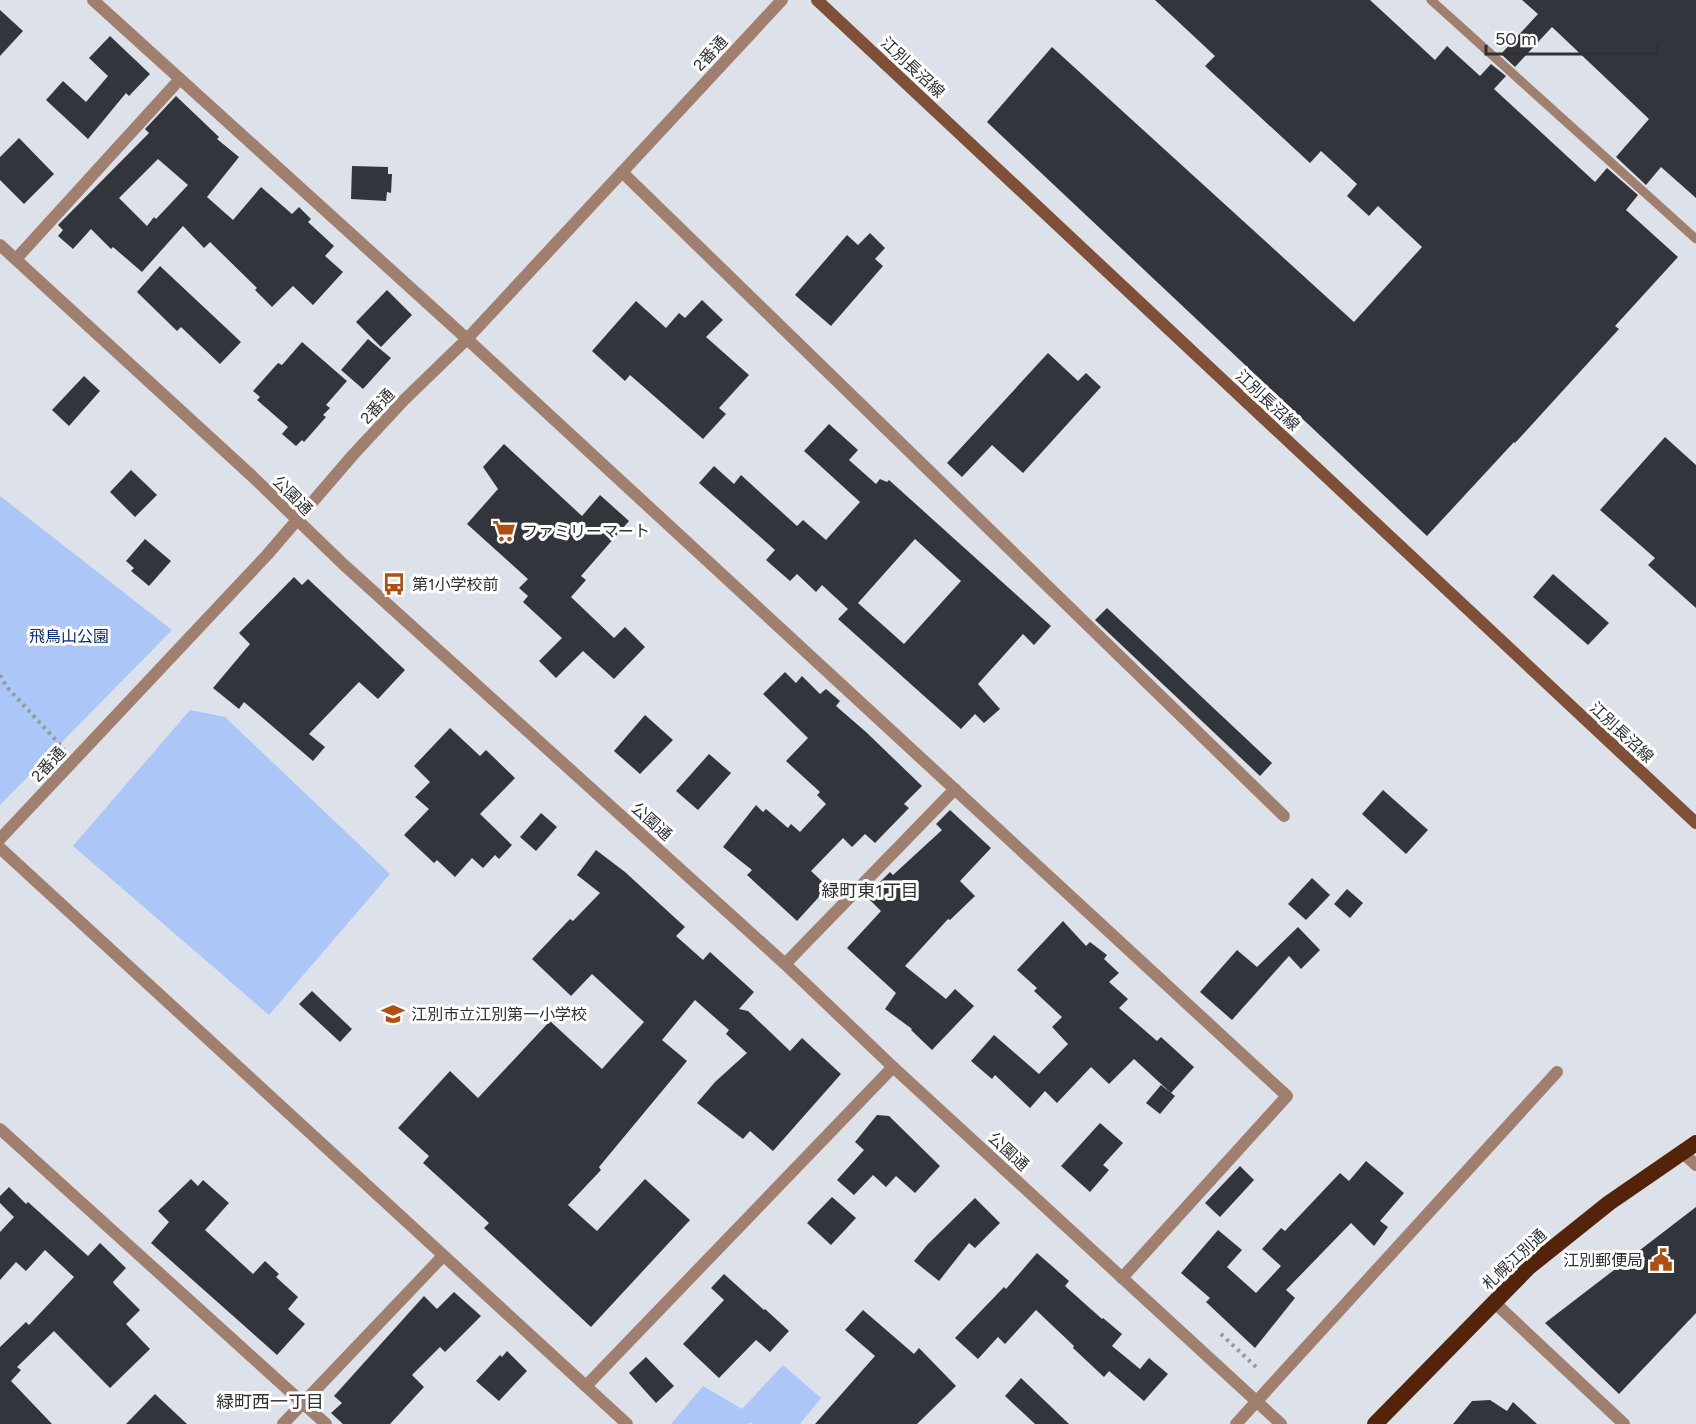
<svg xmlns="http://www.w3.org/2000/svg" width="1696" height="1424" viewBox="0 0 1696 1424" font-family="Figtree,'Noto Sans JP',sans-serif">
  <rect width="100%" height="100%" fill="#dde2ea"/>
  <g fill="#abc6f7">
    <path d="M0,496L172,630L0,805Z"/>
    <path d="M190,710L225,717L390,874L269,1015L73,846Z"/>
    <path d="M783,1365L821,1398L800,1424H753L751,1422L748,1424H671L703,1386L742,1409Z"/>
  </g>
  <g fill="#32363c" fill-rule="evenodd">
    <path d="M1155,0H1370L1435,60L1447,46L1480,76L1491,64L1506,76L1494,89L1595,182L1607,168L1638,195L1626,210L1678,257L1615,326L1619,329L1515,443L1514,442L1427,536L987,122L1052,47L1354,322L1422,247L1378,206L1369,216L1347,196L1357,184L1321,151L1310,163L1205,66L1215,56Z"/>
    <path d="M1522,0H1696V198L1661,167L1646,185L1616,157L1649,119L1552,27L1515,67L1501,54L1538,14Z"/>
    <path d="M0,10L23,31L0,56Z"/>
    <path d="M110,36L150,74L129,96L126,93L88,139L46,100L63,81L86,102L108,76L89,58Z"/>
    <path d="M176,96L219,137L217,139L239,157L207,197L233,220L261,187L292,214L299,207L311,219L308,222L334,246L325,256L343,272L313,305L293,286L272,307L255,290L257,288L210,242L204,248L183,226L142,272L113,247L111,249L91,229L73,249L58,236L63,230L58,225L149,133L145,129ZM158,159L188,185L156,219L154,217L147,226L119,198Z"/>
    <path d="M19,138L54,174L24,204L0,180V157Z"/>
    <path d="M352,166L388,167V174H392L391,193L387,192L386,201L351,199Z"/>
    <path d="M870,233L885,248L875,259L883,266L831,326L795,295L847,235L858,245Z"/>
    <path d="M160,266L241,342L220,364L181,327L177,331L137,292Z"/>
    <path d="M387,290L412,315L381,347L356,322Z"/>
    <path d="M702,300L723,320L706,337L749,375L719,408L726,414L703,439L630,375L625,381L592,351L636,301L666,328L679,313L685,318Z"/>
    <path d="M368,339L391,358L363,389L341,370Z"/>
    <path d="M302,342L347,381L326,405L330,408L323,415L326,417L304,442L302,440L296,446L282,434L288,427L257,400L260,397L253,391L278,363L282,365Z"/>
    <path d="M1048,353L1078,381L1086,373L1101,387L1023,473L992,445L962,477L947,463Z"/>
    <path d="M84,376L100,391L69,426L52,410Z"/>
    <path d="M829,424L858,450L849,460L876,484L880,479L887,482L889,480L1051,626L1034,645L1023,634L978,684L1000,709L984,723L975,714L961,729L838,619L848,609L822,585L816,592L797,574L790,581L766,560L775,550L699,483L714,466L734,484L741,475L797,526L803,520L826,540L860,502L804,451ZM915,539L961,581L904,644L858,603Z"/>
    <path d="M1665,437L1696,465V608L1648,565L1655,558L1600,510Z"/>
    <path d="M504,444L582,516L600,495L629,521L581,576L586,580L571,597L614,638L625,627L645,647L614,679L583,651L556,678L539,661L562,638L523,602L528,596L519,588L528,579L467,524L498,489L483,467Z"/>
    <path d="M131,470L157,495L135,517L110,492Z"/>
    <path d="M145,539L171,561L149,586L131,571L134,568L126,561Z"/>
    <path d="M1553,574L1609,623L1588,645L1533,597Z"/>
    <path d="M294,577L302,585L308,579L405,670L378,699L359,682L309,734L325,747L313,761L244,702L239,709L213,688L250,644L239,633Z"/>
    <path d="M1107,608L1272,763L1260,776L1095,620Z"/>
    <path d="M785,672L796,683L802,676L820,694L826,689L840,701L836,706L866,732L922,786L904,804L909,808L875,843L865,834L852,847L843,838L811,871L828,887L797,921L747,875L752,870L723,847L756,805L763,812L766,809L788,828L791,824L800,832L826,804L817,795L820,792L786,761L808,738L763,694Z"/>
    <path d="M645,715L673,740L640,774L614,751Z"/>
    <path d="M450,728L480,756L486,750L515,778L480,814L512,845L499,859L495,855L483,868L472,858L455,877L437,860L434,863L404,835L429,809L415,797L430,782L414,766Z"/>
    <path d="M709,754L731,773L698,810L676,791Z"/>
    <path d="M1383,790L1428,830L1406,854L1362,814Z"/>
    <path d="M950,810L991,848L960,881L975,896L950,920L948,919L905,966L946,999L955,989L974,1006L932,1050L911,1030L912,1029L885,1009L896,993L847,948L881,911L866,896L890,872L893,875L942,830L936,824Z"/>
    <path d="M541,813L557,827L536,851L520,837Z"/>
    <path d="M596,850L625,872L685,927L676,936L703,960L710,952L754,992L739,1009L748,1011L790,1051L802,1038L841,1074L773,1151L750,1131L743,1139L697,1103L715,1082L747,1053L726,1034L729,1030L695,1000L662,1040L687,1061L599,1167L601,1170L568,1205L597,1231L645,1179L690,1220L591,1327L484,1228L489,1223L423,1163L429,1156L398,1128L450,1071L478,1098L550,1021L602,1069L644,1022L592,974L571,996L532,959L570,919L573,921L600,893L577,875Z"/>
    <path d="M1312,878L1330,895L1306,920L1288,904Z"/>
    <path d="M1347,889L1363,903L1350,918L1334,904Z"/>
    <path d="M1063,921L1086,946L1090,942L1107,955L1104,959L1119,973L1109,982L1128,999L1119,1008L1157,1041L1161,1037L1194,1067L1171,1093L1134,1059L1109,1084L1091,1067L1057,1103L1045,1091L1030,1108L995,1075L992,1079L971,1061L994,1035L1039,1074L1068,1044L1052,1027L1062,1017L1034,991L1037,988L1017,970Z"/>
    <path d="M1298,927L1320,950L1301,969L1289,956L1232,1020L1200,992L1237,950L1257,967Z"/>
    <path d="M312,991L352,1029L340,1042L299,1004Z"/>
    <path d="M1161,1085L1175,1096L1160,1114L1146,1103Z"/>
    <path d="M877,1115L889,1116L940,1166L915,1193L896,1176L886,1187L873,1175L854,1195L837,1180L864,1150L855,1142Z"/>
    <path d="M1100,1123L1123,1143L1103,1165L1109,1170L1090,1192L1061,1166Z"/>
    <path d="M1366,1161L1404,1193L1380,1221L1388,1227L1374,1246L1351,1223L1286,1290L1295,1298L1255,1348L1206,1302L1210,1298L1181,1273L1218,1230L1242,1250L1227,1267L1256,1293L1281,1266L1262,1249L1281,1228L1285,1231L1340,1173L1349,1181Z"/>
    <path d="M1240,1166L1254,1180L1220,1217L1205,1203Z"/>
    <path d="M191,1179L198,1186L203,1180L229,1203L205,1230L253,1274L265,1261L279,1274L276,1277L298,1297L288,1309L305,1324L277,1355L151,1243L169,1222L158,1211Z"/>
    <path d="M9,1187L26,1204L28,1202L88,1256L100,1243L126,1268L113,1282L114,1284L140,1310L126,1324L150,1349L110,1388L54,1331L17,1367L21,1370L11,1381L52,1424H0V1347L26,1322L29,1325L74,1277L45,1250L26,1271L16,1262L0,1280V1232L14,1217L0,1203V1196Z"/>
    <path d="M832,1197L856,1218L831,1245L807,1223Z"/>
    <path d="M975,1198L1000,1223L975,1248L969,1243L939,1281L914,1261L928,1244Z"/>
    <path d="M1696,1207V1313L1619,1394L1545,1323Z"/>
    <path d="M1037,1253L1069,1281L1065,1286L1102,1319L1103,1318L1122,1334L1112,1346L1140,1369L1149,1358L1168,1374L1144,1401L1109,1371L1104,1377L1073,1348L1074,1346L1036,1310L1005,1344L998,1337L978,1359L955,1338L1004,1287L1006,1289Z"/>
    <path d="M724,1274L764,1310L765,1309L789,1331L770,1352L756,1340L719,1378L683,1344L724,1300L711,1288Z"/>
    <path d="M454,1292L481,1316L445,1352L440,1347L412,1375L424,1387L390,1424H343L331,1413L342,1403L334,1396L424,1296L437,1309Z"/>
    <path d="M863,1310L914,1354L919,1348L956,1386L917,1424H815L875,1356L845,1330Z"/>
    <path d="M507,1351L527,1371L499,1401L476,1381L500,1355L502,1357Z"/>
    <path d="M646,1357L674,1386L656,1403L629,1373Z"/>
    <path d="M1021,1378L1069,1424H1035L1005,1396Z"/>
    <path d="M155,1394L187,1424H126Z"/>
    <path d="M1490,1400L1507,1411L1513,1402L1537,1424H1453L1472,1401Z"/>
  </g>
  <g fill="none" stroke-linecap="round" stroke-linejoin="round">
    <g stroke="#95999f" stroke-width="4" stroke-dasharray="3 4.5" stroke-linecap="butt">
      <path d="M0,675L6,686L64,749"/>
      <path d="M1221,1334L1256,1367"/>
    </g>
    <path stroke="#a17f6e" stroke-width="9" d="M1431,0L1696,239"/>
    <g stroke="#a17f6e" stroke-width="12">
      <path d="M93,0L467,339L1287,1096L1122,1278"/>
      <path d="M622,172L1284,816"/>
      <path d="M16,259L180,79"/>
      <path d="M0,848L627,1424"/>
      <path d="M785,964L955,789"/>
      <path d="M0,1129L326,1424"/>
      <path d="M1682,1152L1696,1165"/>
      <path d="M1494,1302L1624,1424"/>
      <path d="M586,1386L893,1067"/>
      <path d="M283,1424L443,1256"/>
      <path d="M1236,1424L1557,1072"/>
    </g>
    <g stroke="#a17f6e" stroke-width="12">
      <path d="M0,245L253,477L343,564L785,964L893,1067L1281,1424"/>
      <path d="M0,839L267,555L352,456L404,400L467,339L782,0"/>
    </g>
    <path stroke="#7f4f38" stroke-width="12" d="M817,0L1696,823"/>
    <path stroke="#532409" stroke-width="16" d="M1375,1424L1529,1267L1609,1203L1696,1143"/>
  </g>
  <defs>
    <g id="supermarket-bare" transform="scale(1.8)"><path d="M-6-5.5h2.5l.6 2H6L4.5 2H-2.5L-4.4-4H-6ZM-1.5 3.2a1.3 1.3 0 1 0 .1 0ZM3 3.2a1.3 1.3 0 1 0 .1 0Z" fill="#b14f11" stroke="#fff" stroke-width="2.5" paint-order="stroke"/></g>
    <g id="bus-bare" transform="scale(1.8)"><path d="M-5-6H5V4H4V6H2V4H-2V6H-4V4H-5ZM-3.5-4V0h7V-4ZM-3.5 1.2v1.5H-2V1.2ZM2 1.2v1.5H3.5V1.2Z" fill="#b14f11" stroke="#fff" stroke-width="2.5" paint-order="stroke"/></g>
    <g id="school-bare" transform="scale(1.8)"><path d="M0-5L7-2L0 1L-7-2ZM-4 1L0 2.5L4 1V4Q0 6-4 4Z" fill="#b14f11" stroke="#fff" stroke-width="2.5" paint-order="stroke"/></g>
    <g id="civic-bare" transform="scale(1.8)"><path d="M-.6-6.5H3V-4.5H.6V-3L4-1V1h2V6H-6V1h2V-1L-.6-3ZM-1.2 2.5V6h2.4V2.5Z" fill="#b14f11" stroke="#fff" stroke-width="2.5" paint-order="stroke"/></g>
  </defs>
  <g fill-rule="evenodd">
    <use href="#supermarket-bare" x="504" y="531"/>
    <use href="#bus-bare" x="394" y="584"/>
    <use href="#school-bare" x="393" y="1014"/>
    <use href="#civic-bare" x="1661" y="1260"/>
  </g>
  <g text-anchor="middle" stroke-width="6" stroke-linejoin="round" paint-order="stroke">
    <g font-size="16" fill="#2e3033" stroke="#fff">
      <text transform="translate(710 53) rotate(-47)" y="6">2番通</text>
      <text transform="translate(913 67) rotate(43)" y="6">江別長沼線</text>
      <text transform="translate(1268 400) rotate(43)" y="6">江別長沼線</text>
      <text transform="translate(377 406) rotate(-47)" y="6">2番通</text>
      <text transform="translate(293 495) rotate(45)" y="6">公園通</text>
      <text transform="translate(1622 732) rotate(43)" y="6">江別長沼線</text>
      <text transform="translate(48 764) rotate(-47)" y="6">2番通</text>
      <text transform="translate(652 821) rotate(42)" y="6">公園通</text>
      <text transform="translate(1009 1151) rotate(43)" y="6">公園通</text>
      <text transform="translate(1514 1259) rotate(-43)" y="6">札幌江別通</text>
    </g>
    <g font-size="16" fill="#2e3033" stroke="#fff" text-anchor="start">
      <text x="522" y="537">ファミリーマート</text>
      <text x="412" y="590">第1小学校前</text>
      <text x="411" y="1020">江別市立江別第一小学校</text>
      <text x="1643" y="1266" text-anchor="end">江別郵便局</text>
    </g>
    <g font-size="16" fill="#062c7a" stroke="#fff">
      <text x="69" y="642">飛鳥山公園</text>
    </g>
    <g font-size="18" fill="#2e3033" stroke="#fff">
      <text x="870" y="897">緑町東1丁目</text>
      <text x="270" y="1408">緑町西一丁目</text>
    </g>
  </g>
  <path d="M1486 45v9h171v-9" fill="none" stroke="#2e3033" stroke-width="3"/>
  <text x="1495" y="45" font-size="18" fill="#2e3033" stroke="#ffffff" stroke-width="4.5" paint-order="stroke">50 m</text>
</svg>
